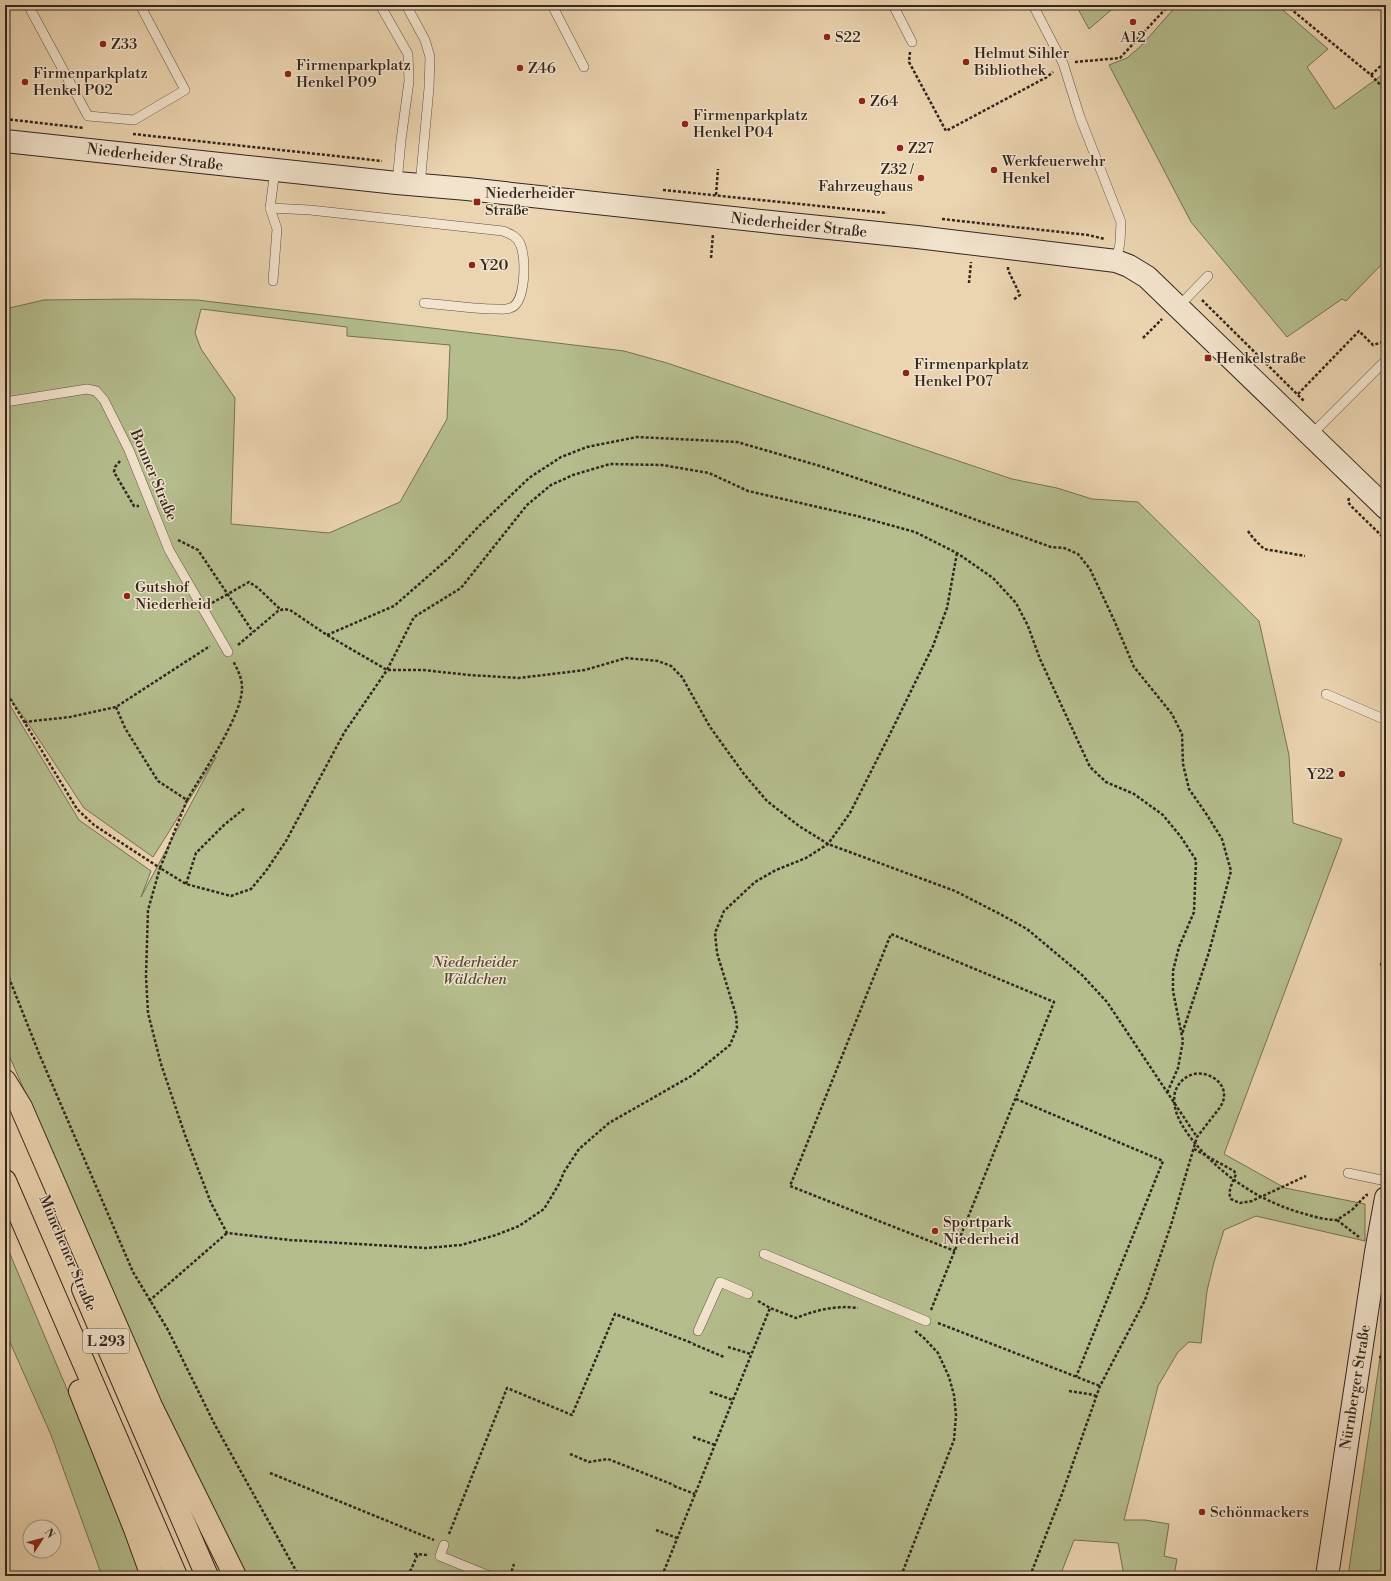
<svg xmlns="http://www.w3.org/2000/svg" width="1391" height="1581" viewBox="0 0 1391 1581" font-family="'Libre Bodoni',serif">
  <rect width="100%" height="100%" fill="#ebd4b0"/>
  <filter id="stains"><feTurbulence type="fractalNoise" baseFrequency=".005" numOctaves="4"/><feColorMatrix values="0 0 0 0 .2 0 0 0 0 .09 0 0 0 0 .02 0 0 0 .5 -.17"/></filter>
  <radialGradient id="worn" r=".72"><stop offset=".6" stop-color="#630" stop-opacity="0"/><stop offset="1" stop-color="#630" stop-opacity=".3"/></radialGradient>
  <g fill="#b5bd8d" stroke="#747256" fill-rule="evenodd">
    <path d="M1076,5H1117L1089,29Z"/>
    <path d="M1177,5H1277L1328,49L1307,67L1335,109L1386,72V260L1346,301L1342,299L1287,337L1191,222L1109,65L1127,58L1141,46Z"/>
    <path d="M135,299L197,300L624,351L667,363L1012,479L1057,488L1092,499L1138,502L1259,621L1289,755L1293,823L1342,839L1224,1154L1285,1188L1365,1204V1241L1256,1216L1224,1230L1214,1262L1207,1291L1201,1343L1189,1342L1178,1352L1158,1386L1124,1520H1145L1169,1524L1164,1556L1177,1559L1174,1576H1124L1118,1543L1074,1540L1060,1576H247L162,1406L5,1046V697L79,820L151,871L141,897L216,757L153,857L84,808L32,729L5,691V309L44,300ZM201,309L347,327V336L450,345L447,419L400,502L329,533L231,524L235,398L201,349L195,333Z"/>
    <path d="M5,1242L122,1520L142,1576H102L51,1435L5,1331Z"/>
    <path d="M1386,1317V1576H1348Z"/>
  </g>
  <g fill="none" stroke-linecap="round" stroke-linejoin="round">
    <g stroke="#605243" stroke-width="10">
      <g id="lane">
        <path d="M28,5L88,116L134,120L185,90L140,5"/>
        <path d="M380,5L408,54L409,81L401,140L397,183"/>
        <path d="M406,5L425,40L430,57L429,88L420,185"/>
        <path d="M552,5L584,67"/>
        <path d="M893,5L912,42"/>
        <path d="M1033,5L1063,63L1080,117L1121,222L1120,243L1116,261"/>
        <path d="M270,208L310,210L503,231C511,234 518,237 521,246C526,259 526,304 510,308C506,310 499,309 495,309C471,309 447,305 424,303"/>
        <path d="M273,281L277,229L270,208L275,170"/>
        <path d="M1178,307L1208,276"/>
        <path d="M5,402L87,389L96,391L104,400L129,450L169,550L228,652"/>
        <path d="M1311,435L1386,360"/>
        <path d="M1326,694L1386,720"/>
        <path d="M1348,1173L1386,1181"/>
        <path d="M764,1254L926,1321"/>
        <path d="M698,1331L720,1282L748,1294"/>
        <path d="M444,1545L440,1556L489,1576"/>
      </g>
    </g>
    <g stroke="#32261f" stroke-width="24">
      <g id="secondary">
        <path d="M5,141L397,183L467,189L780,223L917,237L1116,261L1129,266L1147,277L1386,508"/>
        <path d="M1327,1576L1376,1252L1386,1198"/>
      </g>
    </g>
    <g stroke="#32261f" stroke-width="24">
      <g id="highway">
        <path d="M5,1081L21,1107L151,1406L235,1576"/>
        <path d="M5,1181L176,1576"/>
        <path d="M83,1289L207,1576"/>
        <path d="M80,1391L135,1529L152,1576"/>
      </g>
    </g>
    <g stroke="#32261f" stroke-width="2.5" stroke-dasharray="3 2" stroke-linecap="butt">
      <path d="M1286,5L1371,75L1386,91"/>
      <path d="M910,52L909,62L946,131L1047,77L1053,72"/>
      <path d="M1075,62L1120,58L1169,5"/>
      <path d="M1371,75L1386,61"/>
      <path d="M5,119L84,128"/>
      <path d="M133,134L382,161"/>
      <path d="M663,190L887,213"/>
      <path d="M716,195L718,169"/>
      <path d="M942,219L1088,235L1105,239"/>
      <path d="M711,258L713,234"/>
      <path d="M1008,267V270L1020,295L1013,300"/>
      <path d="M969,283L971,262"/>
      <path d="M1202,300L1305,402"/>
      <path d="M1143,338L1162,319"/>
      <path d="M1298,394L1359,331L1373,345L1386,341"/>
      <path d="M120,461L115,467L114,472L134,506H139"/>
      <path d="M1349,498L1348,502L1351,506L1386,540"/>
      <path d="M1248,531L1253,538L1264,549L1305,556"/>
      <path d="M178,540L198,550L253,632"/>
      <path d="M212,603L249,582L258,588L281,610"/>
      <path d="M327,635L394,606L449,558L478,527L529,478L561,457L587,447L637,437L737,442L820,466L913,497L1051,547L1064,548L1078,554L1090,569L1114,620L1134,667L1172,714L1182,734L1183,764L1189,789L1207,815L1222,839L1231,871L1209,952L1182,1034"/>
      <path d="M238,645L278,611L284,609L290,610L327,635L387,670H423L469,675L519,678L585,670L626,658L658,661L671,666L682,677L710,727L744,774L767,801L799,826L828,844L955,891L1000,914L1027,929L1082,975L1107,1002L1197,1137"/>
      <path d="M5,690L77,809L94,825L160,868L148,910L146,976L148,1013L161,1064L185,1135L211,1203L227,1233L290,1240L426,1248L461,1245L496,1235L519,1226L544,1209L559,1184L564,1172L579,1149L609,1123L693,1075L730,1045L737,1028L736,1015L717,953L715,933L724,911L755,882L776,870L806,858L828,844L850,813L891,732L933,646L947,608L957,553"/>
      <path d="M116,707L125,728L158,781L187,800L160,868L186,884L231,896L251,889L266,871L286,841L344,733L387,670L414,617L461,588L527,505L551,485L573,475L610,464L662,465L709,473L748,491L857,516L915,532L957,553L993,578L1016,603L1028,626L1040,659L1090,767L1106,782L1134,794L1163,815L1181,837L1196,860L1194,912L1179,947L1173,971V991L1183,1041L1178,1068L1167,1093"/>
      <path d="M24,722L70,717L116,707L210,646"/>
      <path d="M187,800C202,774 243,715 242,687C242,678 237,668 233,661"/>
      <path d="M186,884L196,853L224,825L245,808"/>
      <path d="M1380,964L1386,966"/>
      <path d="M5,968L40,1056L133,1272L168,1330L215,1425L299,1576"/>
      <path d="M1016,1099L1163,1161L1076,1377"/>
      <path d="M1194,1149L1234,1171L1236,1174C1233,1182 1227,1191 1231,1199L1240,1203L1252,1201L1306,1176"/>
      <path d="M1352,1210L1366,1195H1368"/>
      <path d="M1337,1220L1359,1237"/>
      <path d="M149,1301L227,1233"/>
      <path d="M758,1301L770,1308"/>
      <path d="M931,1310L1054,1002L891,934L790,1186L955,1251"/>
      <path d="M938,1323L1100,1386"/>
      <path d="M693,1344L724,1357"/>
      <path d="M728,1347L751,1354"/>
      <path d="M1379,1357H1386"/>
      <path d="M1069,1391L1089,1394L1096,1396"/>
      <path d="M710,1392L733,1400"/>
      <path d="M693,1437L715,1445"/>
      <path d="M570,1454L589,1462L608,1459L674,1485"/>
      <path d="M270,1473L434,1540"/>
      <path d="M674,1486L695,1494"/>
      <path d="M656,1530L677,1538"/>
      <path d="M449,1534L507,1388L572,1415L615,1314L692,1343V1342"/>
      <path d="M414,1554L428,1555"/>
      <path d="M638,1575L642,1576"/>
      <path d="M408,1576L418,1554"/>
      <path d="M510,1576L514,1564"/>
      <path d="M662,1576L770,1308L796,1318C816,1310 836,1305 858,1308"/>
      <path d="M901,1576L954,1440L956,1415L954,1395L949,1377L938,1353L924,1338L914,1330"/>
      <path d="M1030,1576L1062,1494L1100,1386L1145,1300L1171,1225L1197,1137L1218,1110"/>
    </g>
    <use href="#lane" stroke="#f2e3cc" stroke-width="9"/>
    <use href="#secondary" stroke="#f2e3cc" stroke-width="22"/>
    <use href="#highway" stroke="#ebd4b0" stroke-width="22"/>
    <path stroke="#32261f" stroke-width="2.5" stroke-dasharray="3 2" stroke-linecap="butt" d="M1218,1110C1221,1106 1224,1101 1224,1096C1225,1081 1207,1071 1194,1074C1185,1076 1178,1083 1175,1092C1171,1111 1183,1128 1194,1142C1223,1177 1261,1202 1305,1214C1315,1217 1326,1220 1337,1220L1352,1210"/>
  </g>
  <g fill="#8f2418" stroke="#f2e3cc" stroke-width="1.5">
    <circle cx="1133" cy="22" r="4"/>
    <circle cx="827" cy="37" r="4"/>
    <circle cx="103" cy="44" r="4"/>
    <circle cx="966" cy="62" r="4"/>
    <circle cx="520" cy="68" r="4"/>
    <circle cx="288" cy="74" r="4"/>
    <circle cx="25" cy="82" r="4"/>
    <circle cx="862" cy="101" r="4"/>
    <circle cx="685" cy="124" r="4"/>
    <circle cx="900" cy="148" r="4"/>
    <circle cx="994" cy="170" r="4"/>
    <circle cx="921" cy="178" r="4"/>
    <rect x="473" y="198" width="8" height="8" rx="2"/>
    <circle cx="472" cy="265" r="4"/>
    <rect x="1204" y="354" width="8" height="8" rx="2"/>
    <circle cx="906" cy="373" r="4"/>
    <circle cx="127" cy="596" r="4"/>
    <circle cx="1342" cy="774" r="4"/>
    <circle cx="935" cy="1231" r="4"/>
    <circle cx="1202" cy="1512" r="4"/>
  </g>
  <g text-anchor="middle" stroke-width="3" stroke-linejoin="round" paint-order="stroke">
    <rect fill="#f2e3cc" stroke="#6c5f53" stroke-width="1" x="83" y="1329" width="46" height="24" rx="3"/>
    <g font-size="14" font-weight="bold" fill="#32261f">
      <text x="106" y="1346">L 293</text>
    </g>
    <g font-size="15" fill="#32261f" stroke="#f2e3cc" text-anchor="start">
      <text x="835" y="42">S22</text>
      <text x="1133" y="42" text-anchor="middle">A12</text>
      <text x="111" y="49">Z33</text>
      <text x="974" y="58">Helmut Sihler<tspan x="974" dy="17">Bibliothek</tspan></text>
      <text x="296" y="70">Firmenparkplatz<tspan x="296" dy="17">Henkel P09</tspan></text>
      <text x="528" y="73">Z46</text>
      <text x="33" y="78">Firmenparkplatz<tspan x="33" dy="17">Henkel P02</tspan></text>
      <text x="870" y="106">Z64</text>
      <text x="693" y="120">Firmenparkplatz<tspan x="693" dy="17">Henkel P04</tspan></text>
      <text x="908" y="153">Z27</text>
      <text x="1002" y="166">Werkfeuerwehr<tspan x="1002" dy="17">Henkel</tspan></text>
      <text x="913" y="174" text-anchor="end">Z32 /<tspan x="913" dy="17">Fahrzeughaus</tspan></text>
      <text x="485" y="198">Niederheider<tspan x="485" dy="17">Straße</tspan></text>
      <text x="480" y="270">Y20</text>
      <text x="1216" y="363">Henkelstraße</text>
      <text x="914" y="369">Firmenparkplatz<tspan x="914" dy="17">Henkel P07</tspan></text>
      <text x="135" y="592">Gutshof<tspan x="135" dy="17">Niederheid</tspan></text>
      <text x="1334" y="779" text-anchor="end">Y22</text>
      <text x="943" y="1227">Sportpark<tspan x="943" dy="17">Niederheid</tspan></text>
      <text x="1210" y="1517">Schönmackers</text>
    </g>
    <g font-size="15" fill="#32261f" stroke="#f2e3cc">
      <text transform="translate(155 157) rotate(7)" y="5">Niederheider Straße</text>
      <text transform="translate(799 225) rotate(6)" y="5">Niederheider Straße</text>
      <text transform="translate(154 475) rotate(67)" y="5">Bonner Straße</text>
      <text transform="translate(68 1253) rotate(67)" y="5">Münchener Straße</text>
      <text transform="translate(1355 1387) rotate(-81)" y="5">Nürnberger Straße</text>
    </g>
    <g font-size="15" font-style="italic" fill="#534c3a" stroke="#f2e3cc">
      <text x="475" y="967">Niederheider<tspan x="475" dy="17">Wäldchen</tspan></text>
    </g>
  </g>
  <rect width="1391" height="1581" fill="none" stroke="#ebd4b0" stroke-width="20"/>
  <rect x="6" y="6" width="1379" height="1569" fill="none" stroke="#32261f" stroke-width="2"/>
  <rect x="10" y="10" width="1371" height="1561" fill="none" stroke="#32261f"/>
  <g transform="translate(42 1539) rotate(54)"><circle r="19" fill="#f2e3cc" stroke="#a59787"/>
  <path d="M0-3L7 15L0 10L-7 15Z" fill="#8f2418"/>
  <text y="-6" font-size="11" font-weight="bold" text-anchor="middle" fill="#32261f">N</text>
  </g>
  <rect width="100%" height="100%" filter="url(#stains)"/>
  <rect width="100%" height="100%" fill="url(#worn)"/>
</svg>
